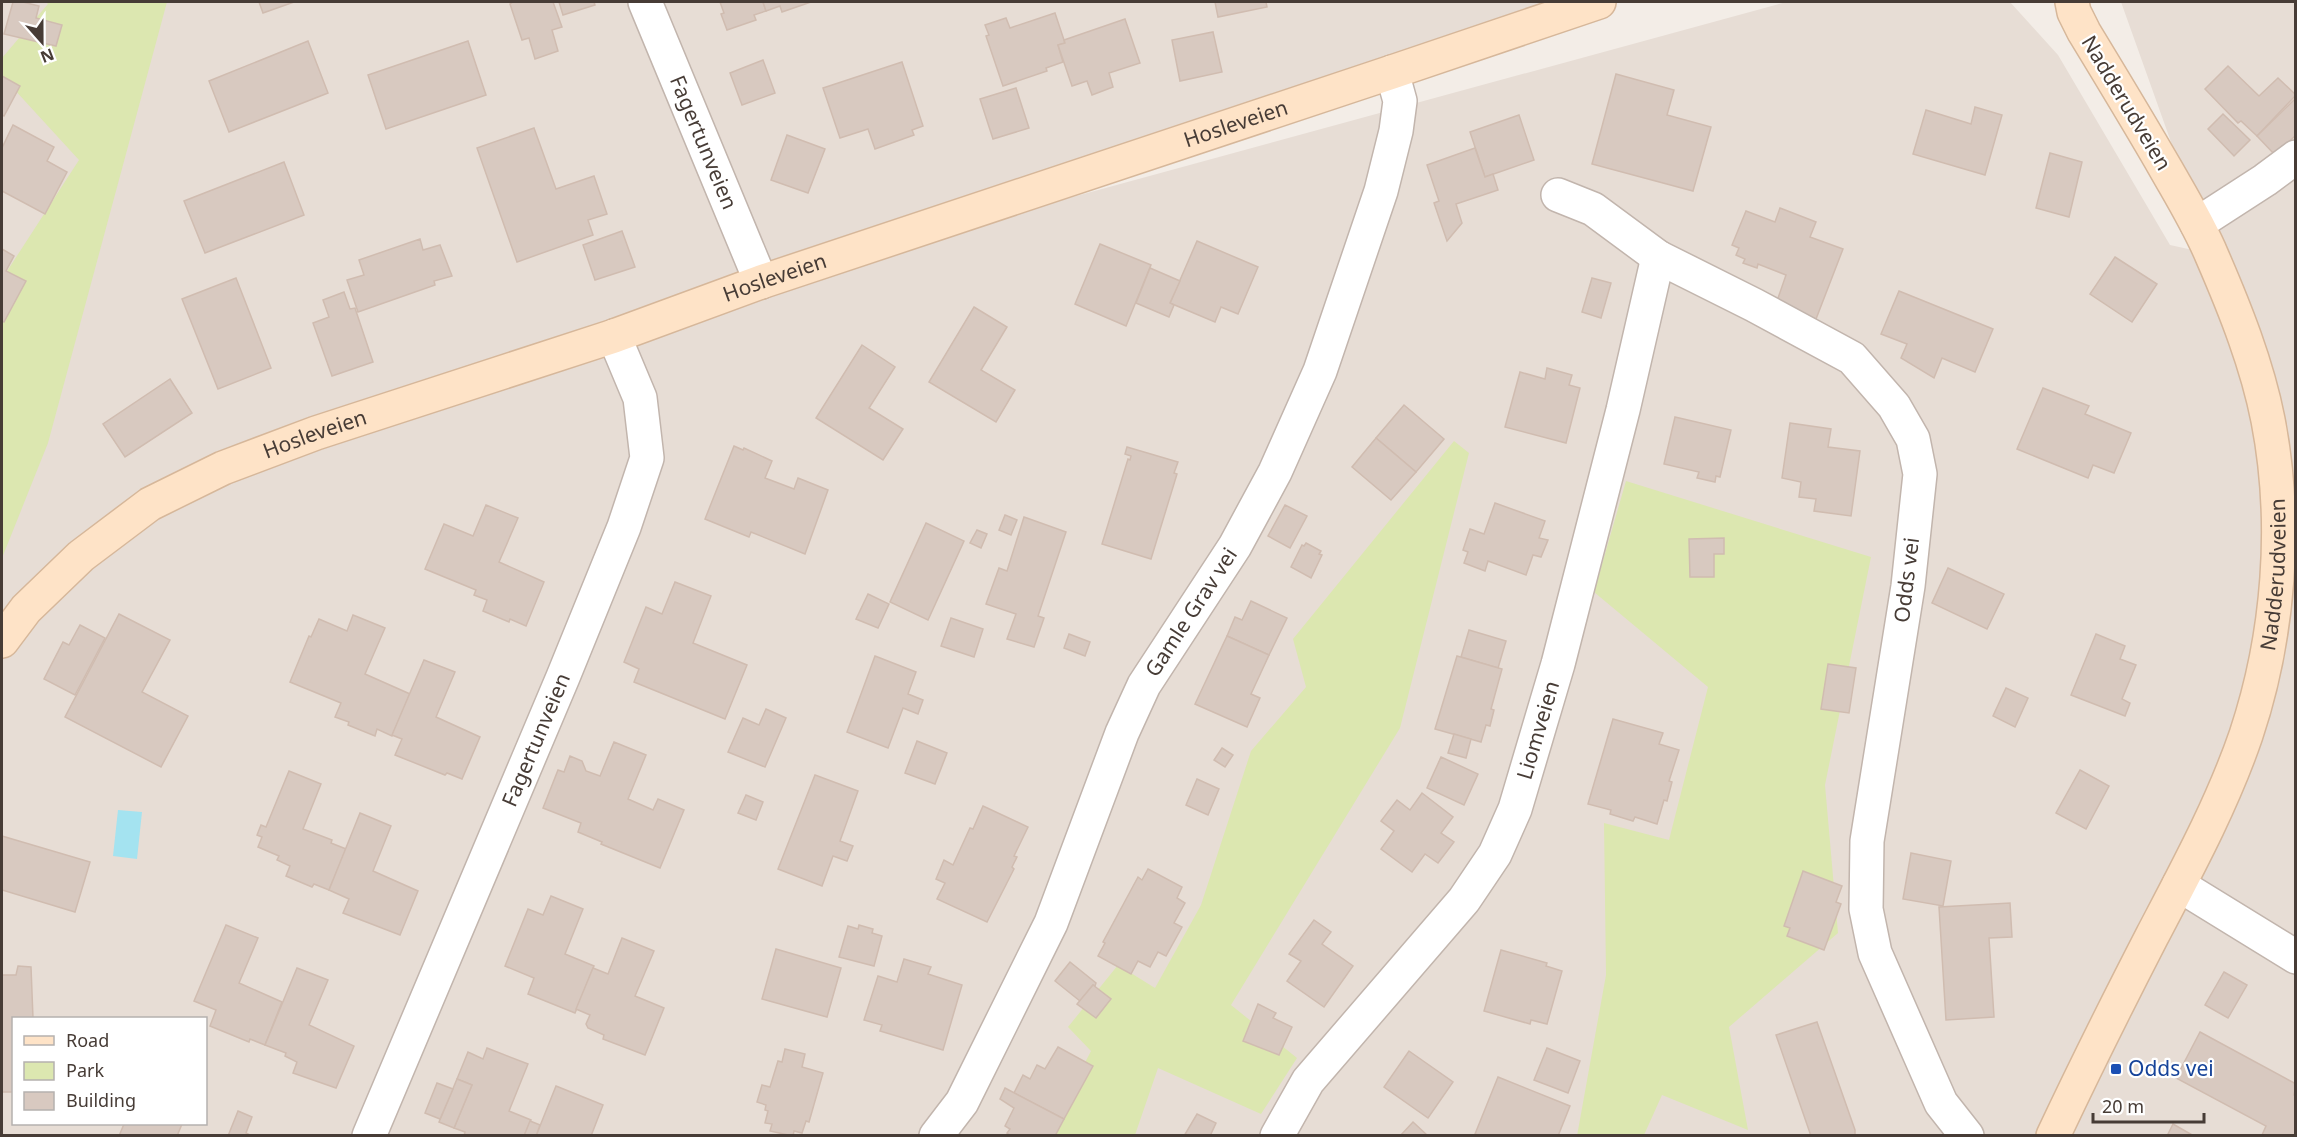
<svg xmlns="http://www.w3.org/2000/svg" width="2297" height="1137" viewBox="0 0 2297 1137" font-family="'Noto Sans',sans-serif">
  <rect width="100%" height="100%" fill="#f3ede7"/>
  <path fill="#e7ddd5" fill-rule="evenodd" d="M2,2H1561L773,279L1786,2H2010L2058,55L2170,245L2211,254L2121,2H2295V1135L2,1136ZM14,1018H206V1124H14Z"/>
  <g fill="#dce7b0">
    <path d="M46,2H167L48,443L2,558V279L79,160L2,76V58L48,4Z"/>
    <path d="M1454,441L1469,453L1400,728L1231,1005L1297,1058L1261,1114L1158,1068L1135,1135L1047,1136L1091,1051L1068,1027L1118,965L1155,988L1201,905L1251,751L1306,687L1293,639Z"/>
    <path d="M1626,481L1871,557L1825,785L1838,933L1729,1027L1748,1130L1662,1095L1644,1135L1577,1136L1606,975L1604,823L1669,840L1708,687L1594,592Z"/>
  </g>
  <path fill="#a4e3f0" d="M118,810L142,812L137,859L113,856Z"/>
  <g fill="#d8c9c0" stroke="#d0bcb0" stroke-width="1.5">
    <path d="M13,2H23L39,6L36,18L62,25L56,46L4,34Z"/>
    <path d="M259,2H294L263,13Z"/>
    <path d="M513,2H553L562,27L552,30L558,51L535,59L529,38L522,40L510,4Z"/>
    <path d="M559,2H594L595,5L563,15Z"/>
    <path d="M720,2H763L766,11L754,15L756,20L727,30L721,14L724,13Z"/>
    <path d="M763,2H811L782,12L780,6L766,11Z"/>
    <path d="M1215,2H1266L1267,7L1218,17Z"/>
    <path d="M1055,13L1065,43L1058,45L1063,62L1046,68L1047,71L1003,86L986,36L989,35L985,25L1006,18L1010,28Z"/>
    <path d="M1125,19L1140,63L1109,73L1113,87L1092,95L1087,81L1072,86L1058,45L1065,43L1064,40Z"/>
    <path d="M1213,32L1222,72L1180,81L1172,40Z"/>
    <path d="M308,41L328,93L229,132L209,81Z"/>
    <path d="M468,41L486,95L386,129L368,75Z"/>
    <path d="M763,60L775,93L742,105L730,73Z"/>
    <path d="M902,62L923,126L912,130L914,135L875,149L868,129L840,138L823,88Z"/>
    <path d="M2228,66L2259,96L2278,78L2296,95L2257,136L2241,121L2238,123L2205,89Z"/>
    <path d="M1616,74L1674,90L1667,115L1711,127L1693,191L1592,164Z"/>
    <path d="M2,76L20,86L4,116L2,115Z"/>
    <path d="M1016,88L1029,128L993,139L980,99Z"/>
    <path d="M2296,98V135L2275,155L2257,136Z"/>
    <path d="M1975,107L2002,115L1985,175L1913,154L1926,110L1971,124Z"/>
    <path d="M2223,114L2250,140L2234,156L2208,129Z"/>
    <path d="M1519,115L1534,160L1485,177L1470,132Z"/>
    <path d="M13,125L54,147L47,161L67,172L45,214L2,191V148Z"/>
    <path d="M534,128L556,189L594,176L607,214L588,220L593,235L517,262L477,148Z"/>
    <path d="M787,135L825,149L808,193L771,180Z"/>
    <path d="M1475,148L1485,177L1493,174L1498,190L1456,204L1462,223L1447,241L1434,203L1439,201L1427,165Z"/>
    <path d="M2050,153L2082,162L2069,217L2036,208Z"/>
    <path d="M284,162L304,215L205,253L184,201Z"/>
    <path d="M1780,208L1816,222L1810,237L1843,249L1816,319L1776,304L1786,275L1758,264L1757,268L1743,263L1745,259L1736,255L1739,248L1732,245L1746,211L1775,222Z"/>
    <path d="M622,231L635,267L595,280L583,245Z"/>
    <path d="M420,239L423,250L440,245L452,276L434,281L435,285L358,312L347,280L364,275L359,260Z"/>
    <path d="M1197,241L1258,267L1238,314L1221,307L1215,322L1170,303Z"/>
    <path d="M1100,244L1151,265L1126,326L1075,304Z"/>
    <path d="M2,249L14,256L6,271L26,281L4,322L2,321Z"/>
    <path d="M2115,257L2157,284L2132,322L2090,294Z"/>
    <path d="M1150,268L1180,281L1170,303L1174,305L1169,317L1136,303Z"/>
    <path d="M236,278L271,368L218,389L182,299Z"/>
    <path d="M1592,278L1611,283L1601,318L1582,312Z"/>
    <path d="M1899,291L1993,329L1975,372L1942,358L1934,378L1901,358L1907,344L1881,334Z"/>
    <path d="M344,292L350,309L355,308L373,362L332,376L313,323L329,317L323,300Z"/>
    <path d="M974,307L1007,327L981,370L1015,390L996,422L929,382Z"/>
    <path d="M862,345L895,367L869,408L903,429L883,460L816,418Z"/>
    <path d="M1547,368L1572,375L1569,385L1580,388L1566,443L1505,427L1520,372L1545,379Z"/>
    <path d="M170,379L192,413L125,457L103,424Z"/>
    <path d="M2043,388L2089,406L2085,414L2131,433L2114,473L2093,465L2088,478L2017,449Z"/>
    <path d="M1404,405L1444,439L1416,472L1376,438Z"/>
    <path d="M1675,417L1731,430L1720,477L1716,476L1715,482L1697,478L1699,472L1664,464Z"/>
    <path d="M1790,423L1831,429L1828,447L1860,451L1851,516L1814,511L1816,499L1799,497L1801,482L1782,478Z"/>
    <path d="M1376,438L1416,472L1391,500L1352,467Z"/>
    <path d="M734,446L743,450L744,448L772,461L765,478L794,489L798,478L828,490L805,554L751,532L749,537L705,519Z"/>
    <path d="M1127,447L1178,462L1174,473L1177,474L1151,559L1102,544L1128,459L1130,460L1131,456L1125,454Z"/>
    <path d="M1495,503L1545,521L1539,538L1548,540L1541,557L1533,555L1526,575L1488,561L1485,571L1464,563L1468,552L1463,550L1470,529L1484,534Z"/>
    <path d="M486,505L518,518L499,562L544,582L526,626L510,619L509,622L483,611L487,600L474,595L476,590L425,569L444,524L473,536Z"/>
    <path d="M1285,505L1307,516L1290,548L1268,536Z"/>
    <path d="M1005,515L1017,520L1011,535L999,530Z"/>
    <path d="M1024,517L1066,532L1038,616L1044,618L1034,647L1007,639L1016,614L986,604L999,568L1007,571Z"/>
    <path d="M926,523L964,541L928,620L890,602Z"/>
    <path d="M977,530L987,534L981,548L970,543Z"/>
    <path d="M1724,538V554H1714V577H1690L1689,539Z"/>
    <path d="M1306,543L1321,551L1319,554L1322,555L1311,578L1291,567L1302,545L1304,546Z"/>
    <path d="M1948,568L2004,594L1987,629L1932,603Z"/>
    <path d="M675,582L711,596L693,643L747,665L725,719L634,682L639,669L624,662L646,607L662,614Z"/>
    <path d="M868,594L889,604L878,628L856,619Z"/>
    <path d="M1251,601L1287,618L1269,655L1227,636L1235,617L1242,620Z"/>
    <path d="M119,614L170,640L142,692L188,716L161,767L65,717Z"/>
    <path d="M353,615L385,628L365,674L410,694L392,736L377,729L375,736L348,725L349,722L335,717L341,703L290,682L309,636L311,637L319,619L347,631Z"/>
    <path d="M951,618L983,629L974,657L941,646Z"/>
    <path d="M80,625L105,638L75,695L44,679L63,642L69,645Z"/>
    <path d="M1469,630L1506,641L1498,668L1461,657Z"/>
    <path d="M1069,634L1090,642L1085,656L1064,648Z"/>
    <path d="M2096,634L2125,646L2120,659L2136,665L2122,699L2130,703L2125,716L2071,695Z"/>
    <path d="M1227,636L1269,655L1251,694L1260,698L1247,727L1195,704Z"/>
    <path d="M875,656L916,672L908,694L923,700L918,714L903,708L888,748L847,732Z"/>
    <path d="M1457,656L1502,669L1491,709L1494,710L1490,726L1486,725L1481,742L1435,729Z"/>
    <path d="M424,660L455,672L436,717L480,737L462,779L447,773L445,775L395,755L402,739L392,735Z"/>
    <path d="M1828,664L1856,668L1849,713L1821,709Z"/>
    <path d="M2006,688L2028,698L2015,727L1993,716Z"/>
    <path d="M766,709L786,718L765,767L728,752L743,718L759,725Z"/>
    <path d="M1613,719L1663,733L1659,744L1679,750L1669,781L1672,782L1667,801L1664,800L1657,824L1635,817L1633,821L1610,814L1611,810L1588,804Z"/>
    <path d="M1454,734L1471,739L1466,758L1448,753Z"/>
    <path d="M917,741L947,753L935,784L905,773Z"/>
    <path d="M614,742L646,755L628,799L653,810L658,799L684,810L660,868L601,844L602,842L578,832L581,823L543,808L558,770L564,772L570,756L582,761L586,771L600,776Z"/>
    <path d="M1222,748L1233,755L1225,767L1214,760Z"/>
    <path d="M1441,757L1478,774L1464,805L1427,788Z"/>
    <path d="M2080,770L2109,786L2086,829L2056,813Z"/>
    <path d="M289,771L321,784L303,829L332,840L331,843L346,849L329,890L314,884L312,887L286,876L290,866L277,860L279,856L258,847L262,837L257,835L261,825L266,827Z"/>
    <path d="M815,775L858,791L840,841L853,846L847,861L833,856L822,886L778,869Z"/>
    <path d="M1197,779L1219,789L1208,815L1186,805Z"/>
    <path d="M1422,793L1453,817L1441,833L1454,842L1438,863L1425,854L1412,872L1381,849L1394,831L1381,821L1397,800L1410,810Z"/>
    <path d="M746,795L763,802L756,820L738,813Z"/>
    <path d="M983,806L1028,827L1014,856L1017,857L1012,867L1014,869L987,922L937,899L945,883L936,879L944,860L953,865L970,828L973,829Z"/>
    <path d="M360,813L391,826L373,871L418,891L400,935L343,913L349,899L329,890Z"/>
    <path d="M2,836L90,862L75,912L2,890Z"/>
    <path d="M1911,853L1951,861L1943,906L1903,899Z"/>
    <path d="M1148,869L1182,887L1177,898L1185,903L1174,923L1182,927L1166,956L1158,952L1150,967L1138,961L1131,974L1098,956L1105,943L1103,942L1138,877L1142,880Z"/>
    <path d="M1803,871L1842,886L1836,902L1841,904L1824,950L1787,936L1790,928L1784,926Z"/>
    <path d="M551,896L583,909L565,954L594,966L575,1013L528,994L534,978L505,966L528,909L543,915Z"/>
    <path d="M2010,903L2012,937L1989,938L1994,1017L1946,1020L1939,907Z"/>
    <path d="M1314,920L1331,932L1322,944L1353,966L1324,1007L1287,981L1301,961L1289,954Z"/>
    <path d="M226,925L258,938L239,983L282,1002L265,1045L250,1039L249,1042L210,1026L216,1010L194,1001Z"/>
    <path d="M859,925L873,929L872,933L882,936L874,966L839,957L848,926L858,929Z"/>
    <path d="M622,938L654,951L635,996L664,1008L645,1055L603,1039L604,1035L588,1028L586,1024L590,1015L576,1009L593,968L608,974Z"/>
    <path d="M776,949L841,968L827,1017L762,999Z"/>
    <path d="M1501,950L1547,963L1546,966L1562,971L1547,1024L1531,1020L1530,1024L1484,1011Z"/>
    <path d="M904,959L931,967L928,974L962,985L943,1050L880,1031L882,1025L864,1020L878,976L897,982Z"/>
    <path d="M1070,962L1096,983L1095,986L1093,985L1080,1001L1055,981Z"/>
    <path d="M18,966L31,967L33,1018H14V1092H2V975H16Z"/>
    <path d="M297,968L328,980L309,1025L354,1046L336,1088L293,1073L297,1062L285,1056L286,1053L265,1045Z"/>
    <path d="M2224,972L2247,985L2228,1018L2205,1005Z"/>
    <path d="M1093,985L1111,999L1096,1018L1077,1004Z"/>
    <path d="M1258,1004L1276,1013L1273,1018L1292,1027L1279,1055L1243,1041Z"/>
    <path d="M1817,1022L1855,1130V1136H1811L1776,1035Z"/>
    <path d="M2200,1032L2296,1084L2294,1095L2296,1096V1136H2263L2262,1135L2266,1126L2176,1078Z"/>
    <path d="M1058,1047L1093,1066L1064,1119L1014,1093L1023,1075L1030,1079L1037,1065L1045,1069Z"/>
    <path d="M487,1048L528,1064L509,1111L531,1120L524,1136H464L465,1132L454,1128L472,1085L457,1079L468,1052L483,1059Z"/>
    <path d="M1547,1048L1580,1061L1568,1093L1534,1080Z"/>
    <path d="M785,1049L805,1054L802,1067L823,1073L809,1122L806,1121L802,1133L794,1131L793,1136L770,1131L772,1124L765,1123L768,1111L765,1110L766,1105L757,1102L762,1085L770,1087L778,1061L782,1062Z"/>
    <path d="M1409,1051L1453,1082L1428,1118L1384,1087Z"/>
    <path d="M1498,1077L1570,1106L1558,1136H1481L1475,1134Z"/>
    <path d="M457,1079L472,1085L454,1128L439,1122Z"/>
    <path d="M437,1083L453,1089L440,1119L425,1113Z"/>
    <path d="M556,1086L603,1105L591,1136H536Z"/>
    <path d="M1005,1088L1064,1119L1055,1136H1011L1007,1133L1010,1129L1005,1126L1014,1108L1000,1099Z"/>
    <path d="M238,1111L252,1117L246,1133L252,1136H228Z"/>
    <path d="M1197,1114L1216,1123L1210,1136H1184Z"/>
    <path d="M530,1121L540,1125L536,1136H524Z"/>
    <path d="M1413,1122L1428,1136H1400Z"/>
    <path d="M124,1124H182L177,1136H119Z"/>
    <path d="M2173,1124L2194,1136H2167Z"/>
  </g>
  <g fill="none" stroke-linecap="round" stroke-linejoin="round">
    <g stroke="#c2b5ad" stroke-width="36">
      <g id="street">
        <path id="s1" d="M645,2L761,282"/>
        <path d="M1558,195L1593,209L1658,257L1754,305L1852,358L1894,406L1913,439L1920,474L1908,586L1867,841L1866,909L1875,953L1941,1103L1967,1136"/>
        <path d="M2197,224L2265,180L2296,157"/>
        <path d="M2179,885L2296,957"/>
        <path id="s2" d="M369,1136L563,677L624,527L647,458L640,398L614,336"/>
        <path id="s3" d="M936,1136L962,1102L1051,923L1122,733L1144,685L1235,546L1275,472L1320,371L1381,191L1396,131L1400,101L1392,72"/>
        <path id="s4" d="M1277,1136L1308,1081L1464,900L1495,854L1515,809L1558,664L1623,410L1658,257"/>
      </g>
    </g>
    <g stroke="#d6b79a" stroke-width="36">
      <g id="secondary">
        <path id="s5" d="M2,641L26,609L81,556L150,504L223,468L316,433L614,336L761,282L1392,72L1599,2"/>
        <path id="s6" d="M2053,1136C2085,1068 2118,1002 2152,936C2186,871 2222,805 2246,735C2279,636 2288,523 2268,420C2257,364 2235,309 2212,256C2200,227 2183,199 2167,171C2140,124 2112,78 2084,32L2074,12L2072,2"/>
      </g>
    </g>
    <use href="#street" stroke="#fff" stroke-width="33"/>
    <use href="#secondary" stroke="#fee3c7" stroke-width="33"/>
  </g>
  <rect fill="#1a4fb4" stroke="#fff" stroke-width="2" x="2110" y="1063" width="12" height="12" rx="3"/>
  <g text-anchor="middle" stroke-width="4.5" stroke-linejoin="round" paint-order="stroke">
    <g font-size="21" fill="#473c36" stroke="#fff">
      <text transform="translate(2126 103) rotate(59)" y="7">Nadderudveien</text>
      <text dy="7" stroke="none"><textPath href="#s5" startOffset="1354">Hosleveien</textPath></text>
      <text dy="7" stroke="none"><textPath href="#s1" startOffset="152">Fagertunveien</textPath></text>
      <text dy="7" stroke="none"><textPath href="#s5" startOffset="868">Hosleveien</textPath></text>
      <text dy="7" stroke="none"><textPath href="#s5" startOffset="382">Hosleveien</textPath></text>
      <text dy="7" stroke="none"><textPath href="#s6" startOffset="609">Nadderudveien</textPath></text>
      <text transform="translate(1907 580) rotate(-83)" y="7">Odds vei</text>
      <text dy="7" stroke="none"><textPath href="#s3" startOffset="585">Gamle Grav vei</textPath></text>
      <text dy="7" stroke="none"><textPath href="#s4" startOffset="489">Liomveien</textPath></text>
      <text dy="7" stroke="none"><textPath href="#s2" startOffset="430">Fagertunveien</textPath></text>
    </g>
    <g font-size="21" fill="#164399" stroke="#fff" text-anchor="start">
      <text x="2128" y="1076">Odds vei</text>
    </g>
  </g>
  <rect width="2297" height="1137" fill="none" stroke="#473c36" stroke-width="6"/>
  <rect x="12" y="1017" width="195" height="108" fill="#ffffff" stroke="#b5b1af" stroke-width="1.5"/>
  <rect x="24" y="1036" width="30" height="9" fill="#fee3c7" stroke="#b5b1af" stroke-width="1.5"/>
  <text x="66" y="1047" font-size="18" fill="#473c36">Road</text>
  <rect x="24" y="1062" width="30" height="18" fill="#dce7b0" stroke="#b5b1af" stroke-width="1.5"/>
  <text x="66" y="1077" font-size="18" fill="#473c36">Park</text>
  <rect x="24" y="1092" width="30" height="18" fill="#d8c9c0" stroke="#b5b1af" stroke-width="1.5"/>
  <text x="66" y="1107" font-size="18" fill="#473c36">Building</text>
  <g transform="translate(42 42) rotate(159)" stroke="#ffffff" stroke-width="4.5" paint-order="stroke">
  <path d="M0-4.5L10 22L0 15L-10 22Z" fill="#473c36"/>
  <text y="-9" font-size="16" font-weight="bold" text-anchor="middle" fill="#473c36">N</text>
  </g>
  <path d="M2093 1113v9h111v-9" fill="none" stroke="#473c36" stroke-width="3"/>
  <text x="2102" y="1113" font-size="18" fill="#473c36" stroke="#ffffff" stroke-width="4.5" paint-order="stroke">20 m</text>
</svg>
